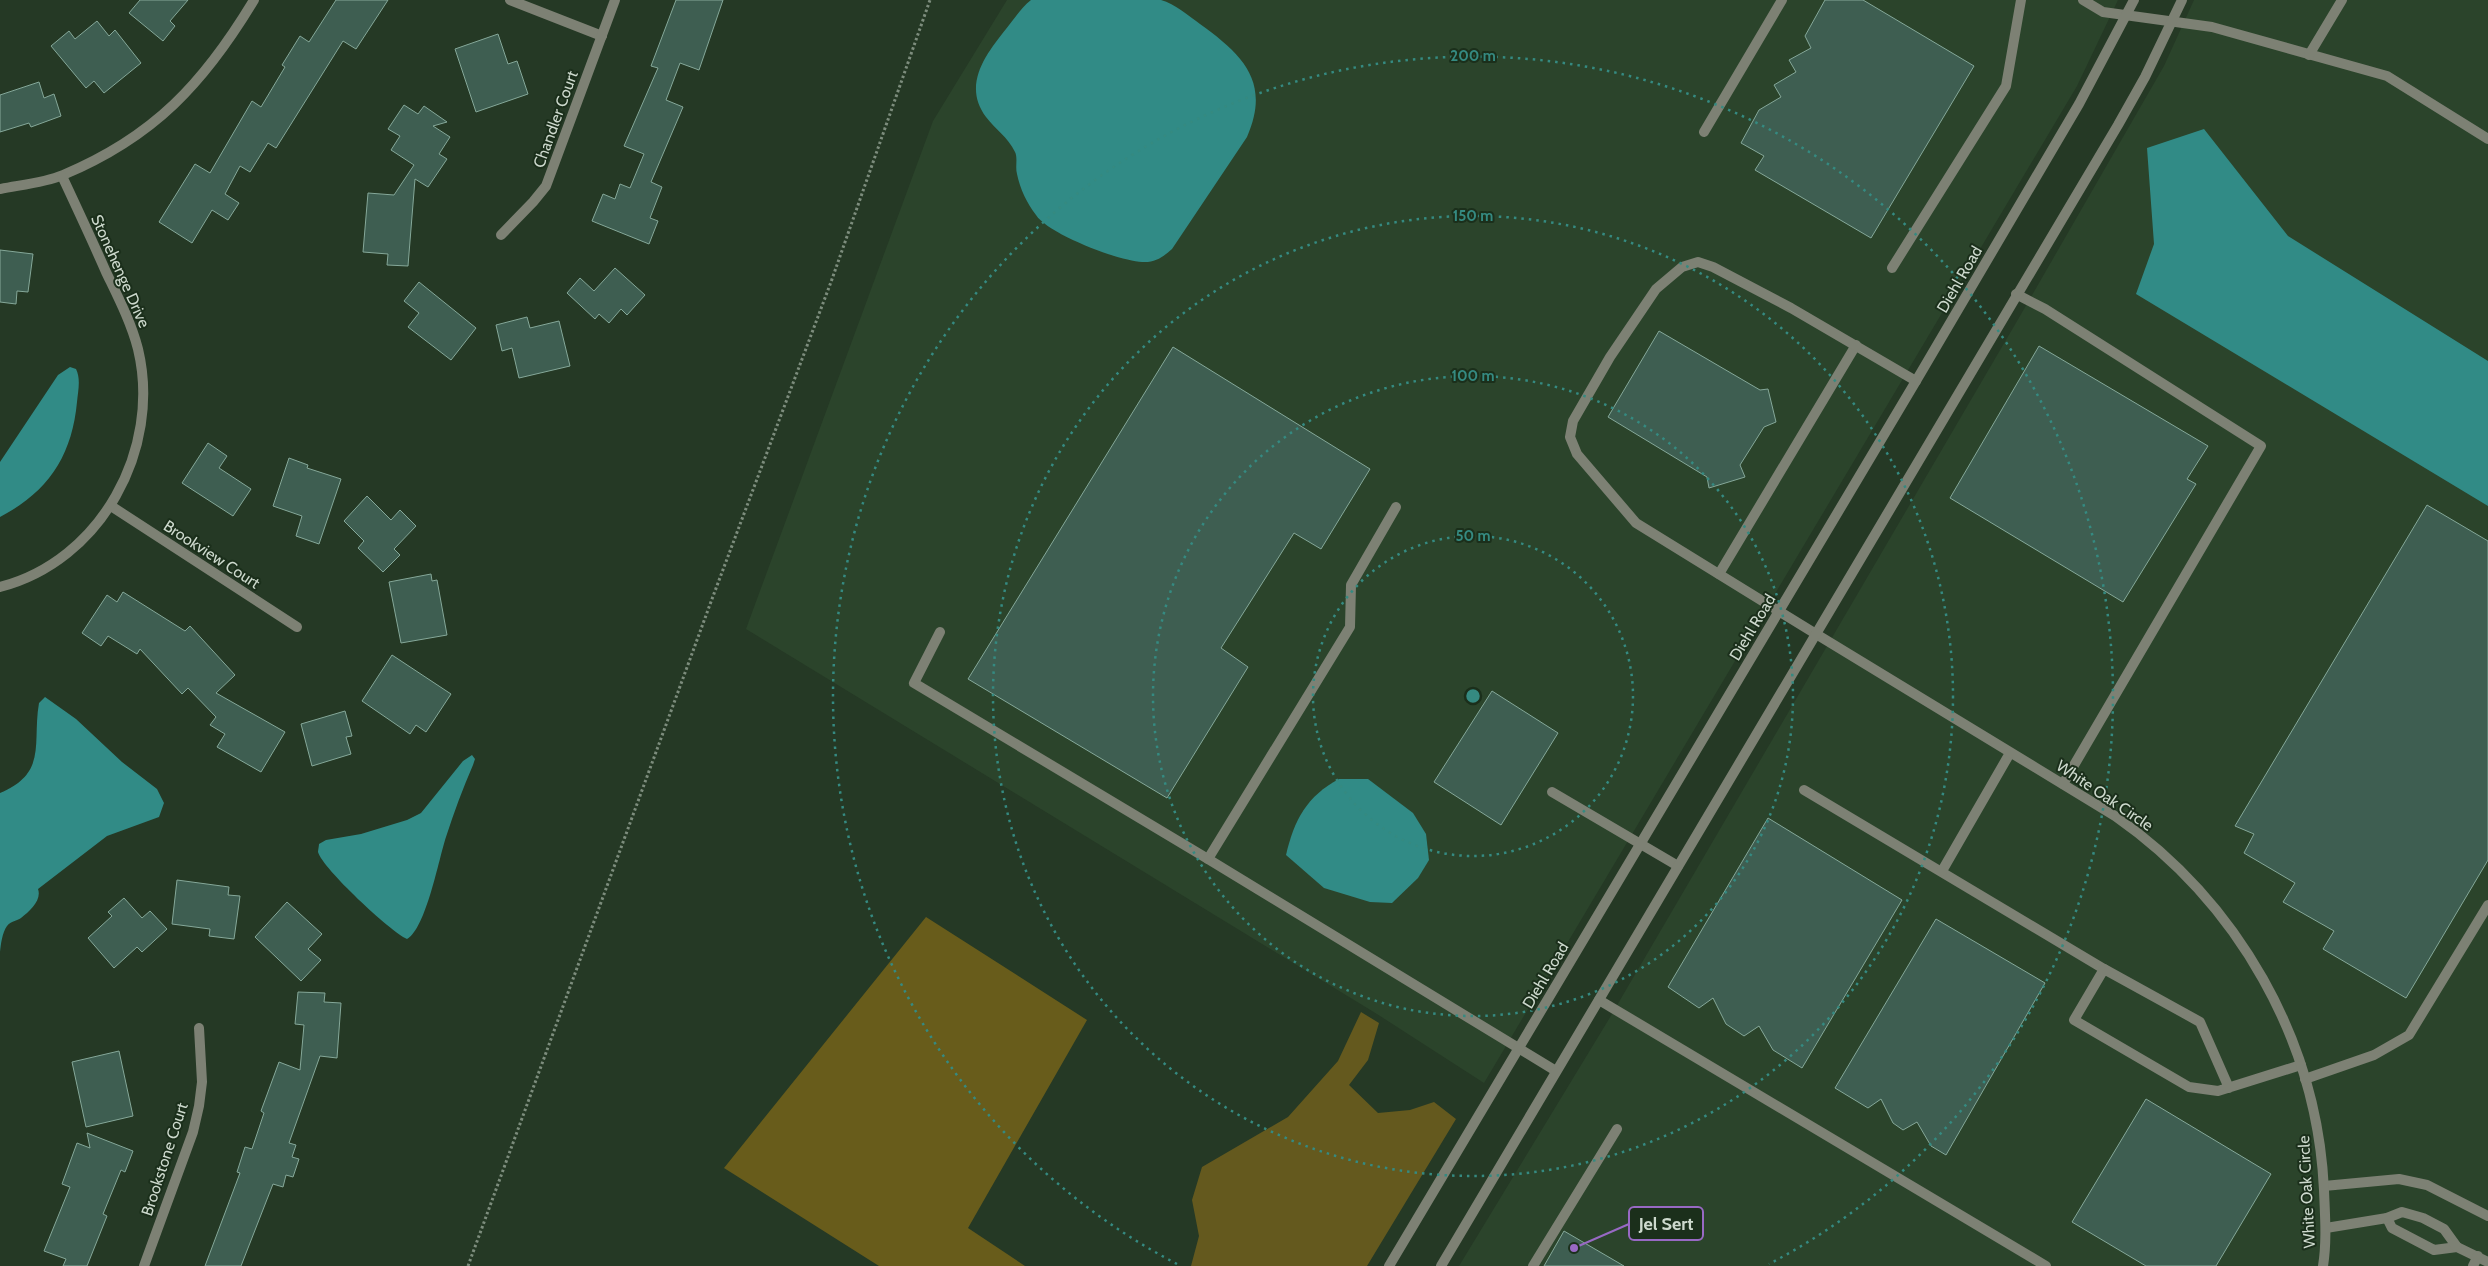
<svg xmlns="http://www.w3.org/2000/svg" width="2488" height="1266" viewBox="0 0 2488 1266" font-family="Cabin,sans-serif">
  <rect width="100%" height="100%" fill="#253925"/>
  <g fill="#2b442b">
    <path d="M1007,0H2118L2077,86L1484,1083L1377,1014L746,629L933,121Z"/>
    <path d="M2194,0H2488V1266H1459L1609,1019L2020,316L2164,66Z"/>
  </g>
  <path fill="#64591e" d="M1361,1012L1379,1023L1368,1060L1349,1085L1378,1113L1410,1110L1434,1102L1456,1119L1367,1266H1191L1199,1236L1192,1200L1202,1167L1288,1117L1338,1061Z"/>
  <path fill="#685c1b" d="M926,917L1087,1020L968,1228L1025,1266H879L724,1168Z"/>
  <g fill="#318b86">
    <path d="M1031,0C1063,0 1095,0 1127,0C1137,0 1151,0 1161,0C1175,4 1189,16 1200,24C1243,55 1271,82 1247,137L1172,249C1163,257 1155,263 1142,262C1119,261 1048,234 1036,215C1027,203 1020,189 1017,174C1015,167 1018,158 1015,152C1008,137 995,129 986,117C962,85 986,54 1006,29C1014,19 1021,8 1031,0Z"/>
    <path d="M2204,129L2288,236L2488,361V506L2136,294L2154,244L2147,148Z"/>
    <path d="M70,367L76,369C81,379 78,391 77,402C72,456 48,492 0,517V462L58,375Z"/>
    <path d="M45,697L76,719L122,762L157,789L164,803L159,817L107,836L38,889C42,900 30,911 21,918C17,921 11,921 7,926C2,933 1,944 0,952V793C48,773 32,743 39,703Z"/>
    <path d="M472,755L475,759L473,765C463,788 454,812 446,837C439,858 426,929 407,939C390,931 323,869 318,852C318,850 319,846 319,844L326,840L361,834L407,820L421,813L463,761Z"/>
    <path d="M1339,779H1368L1413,813L1426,834L1429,860L1418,878L1392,903L1370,902L1324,888L1286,855C1294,820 1307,796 1339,779Z"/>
  </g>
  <g fill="#3e5e51" stroke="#85a899">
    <path d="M140,0H188L170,21L175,26L163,41L129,13Z"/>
    <path d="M336,0H388L356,49L343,41L276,148L268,143L250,172L240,166L225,194L239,203L228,220L212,210L192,243L159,222L195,164L210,173L252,101L261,107L285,67L282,65L300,36L309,42Z"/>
    <path d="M676,0H723L699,70L680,63L666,100L683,107L651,182L662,187L650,218L658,221L649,244L592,221L603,194L615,199L620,184L630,188L644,154L624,146L658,68L651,66Z"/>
    <path d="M1825,0H1863L1974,66L1871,238L1755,170L1764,156L1741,143L1759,110L1781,97L1774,85L1796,72L1789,60L1811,48L1805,36Z"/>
    <path d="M97,21L109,36L115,30L141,63L104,93L94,81L86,88L51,46L69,31L75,39Z"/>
    <path d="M498,34L508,64L517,61L528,94L476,112L455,49Z"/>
    <path d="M39,82L44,98L54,94L61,116L31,127L29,123L0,132V95Z"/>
    <path d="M404,105L418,114L424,106L447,122L433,126L450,137L439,154L447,159L428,187L415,179L408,266L387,265L388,254L363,252L368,193L394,195L414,165L391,150L400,136L388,129Z"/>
    <path d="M0,250L33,254L28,292L17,291L16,304L0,302Z"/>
    <path d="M615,268L645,295L627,315L621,309L609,323L599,314L595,319L567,293L580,278L594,291Z"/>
    <path d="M419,282L476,328L451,360L408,327L419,313L404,301Z"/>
    <path d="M527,317L530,328L559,321L570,366L519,378L512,348L502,351L496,325Z"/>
    <path d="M1659,331L1760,390L1768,389L1776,422L1764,427L1740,465L1745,477L1709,488L1707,477L1608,417Z"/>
    <path d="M2039,346L2208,446L2187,479L2196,484L2123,602L1950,498Z"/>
    <path d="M1173,347L1370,469L1321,549L1294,533L1221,648L1248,667L1167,798L968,679Z"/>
    <path d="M208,443L227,456L219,468L251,489L233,516L182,483Z"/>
    <path d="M289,458L308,465L307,468L341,479L319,544L296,536L302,516L273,506Z"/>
    <path d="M367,496L391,520L400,510L416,526L394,549L400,555L383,572L358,548L364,541L344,521Z"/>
    <path d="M2427,505L2488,541V860L2406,998L2323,949L2334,931L2283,902L2295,883L2244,853L2254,834L2235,826Z"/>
    <path d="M431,574L432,581L437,580L447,635L401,643L389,582Z"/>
    <path d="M123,592L185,631L190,626L235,675L216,693L285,732L261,772L217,747L225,734L210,725L216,717L188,688L182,694L140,649L137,654L108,636L101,646L82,633L107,595L117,602Z"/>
    <path d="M392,655L451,694L426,732L416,725L410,734L362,701Z"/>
    <path d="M1492,691L1558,733L1501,825L1434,782Z"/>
    <path d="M345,711L352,736L346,737L351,754L312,766L301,724Z"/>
    <path d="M1768,818L1902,900L1802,1068L1773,1050L1759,1026L1744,1036L1726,1024L1713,998L1699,1008L1668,987Z"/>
    <path d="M177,880L229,887L228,895L240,896L234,939L209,936L210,929L172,924Z"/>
    <path d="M124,898L142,918L150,911L167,929L142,952L137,947L114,968L88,938L112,916L108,912Z"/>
    <path d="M287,902L322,934L308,949L321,960L301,981L255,937Z"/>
    <path d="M1936,919L2045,983L1946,1155L1931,1146L1917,1122L1903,1130L1893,1123L1881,1099L1868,1108L1835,1088Z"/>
    <path d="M298,992L325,993L324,1002L341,1003L337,1058L320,1056L289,1143L296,1145L292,1157L299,1159L293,1177L286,1175L283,1187L273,1184L241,1266H205L240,1173L237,1172L245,1147L252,1149L264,1113L261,1111L279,1062L300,1070L304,1025L295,1024Z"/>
    <path d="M119,1051L133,1116L86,1127L72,1062Z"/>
    <path d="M2146,1099L2271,1174L2216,1266H2146L2072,1222Z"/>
    <path d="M87,1133L133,1151L125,1172L121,1170L103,1214L107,1216L87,1266H63L66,1259L44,1251L70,1187L62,1184L77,1143L90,1148Z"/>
    <path d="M1564,1231L1624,1266H1544Z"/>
  </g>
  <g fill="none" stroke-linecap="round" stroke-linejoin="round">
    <path stroke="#7d8d7d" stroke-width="3" stroke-dasharray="2.5 2.5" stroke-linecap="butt" d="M468,1266L712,599L831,282L930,0"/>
    <g stroke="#7d8174" stroke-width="10">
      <path d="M2083,0L2103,12L2212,27L2387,76L2488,139"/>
      <path d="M2309,55L2342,0"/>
      <path d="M1704,132L1782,0"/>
      <path d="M1892,268L2006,86L2021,0"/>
      <path d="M2016,294L2045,309L2261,446L2063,784"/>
      <path d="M1719,574L1856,345"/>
      <path d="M940,632L914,683L1208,859L1556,1071"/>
      <path d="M1816,634L1636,523L1577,454L1570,437L1573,421L1610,357L1656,289L1682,267L1698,262L1713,267L1791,308L1916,381"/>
      <path d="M1804,790L2104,969"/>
      <path d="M1552,792L1678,866"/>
      <path d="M1208,859L1350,627L1351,585L1396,507"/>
      <path d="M1942,871L2010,753"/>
      <path d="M1599,1000L2046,1266"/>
      <path d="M2305,1079L2374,1055L2409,1035L2488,905"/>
      <path d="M2229,1088L2200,1022L2104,969L2074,1020L2189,1087L2218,1091L2301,1065"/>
      <path d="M2324,1186L2399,1179L2427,1185L2488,1216"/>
      <path d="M2387,1218L2392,1228L2434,1250L2457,1247L2488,1262"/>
      <path d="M2326,1228L2387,1218L2402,1212L2423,1218L2444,1229L2457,1247"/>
      <path d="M1533,1266L1617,1129"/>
      <path d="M2473,1266L2478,1256"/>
    </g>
    <g stroke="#7d8174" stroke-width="10">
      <path d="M510,0L602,36"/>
      <path d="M0,189C20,185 44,183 63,175C154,137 204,83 254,0"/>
      <path d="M501,235L533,202L546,186L615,0"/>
      <path d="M111,506L297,627"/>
      <path d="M0,587C101,561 162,449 138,349C131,322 118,297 106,272C92,240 77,208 62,176"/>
      <path d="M1816,634L2115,816C2238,902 2317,1040 2324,1190C2325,1216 2327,1241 2323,1266"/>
      <path d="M144,1266L193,1132L199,1106L202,1082L199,1028"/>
    </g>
    <g stroke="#7d8174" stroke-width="10">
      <path d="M1389,1266L1916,381L2079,104L2134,0"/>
      <path d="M1441,1266L2118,125L2145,77L2182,0"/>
    </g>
  </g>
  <g fill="none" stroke="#358a81" stroke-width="2.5" stroke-dasharray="2.5 5">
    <circle cx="1473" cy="696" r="160"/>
    <circle cx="1473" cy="696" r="320"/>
    <circle cx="1473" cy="696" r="480"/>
    <path d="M1177 1264A640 640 0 1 1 1769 1264"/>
  </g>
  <g text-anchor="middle" stroke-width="4" stroke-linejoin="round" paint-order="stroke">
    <g font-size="16" fill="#cdd9cd" stroke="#1b2f1b">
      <text transform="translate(555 119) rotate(-70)" y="6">Chandler Court</text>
      <text transform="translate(121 271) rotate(66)" y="6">Stonehenge Drive</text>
      <text transform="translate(1959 279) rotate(-60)" y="6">Diehl Road</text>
      <text transform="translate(212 554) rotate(33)" y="6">Brookview Court</text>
      <text transform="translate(1752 627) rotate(-59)" y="6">Diehl Road</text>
      <text transform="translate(2105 795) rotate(34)" y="6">White Oak Circle</text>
      <text transform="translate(1545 975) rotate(-59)" y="6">Diehl Road</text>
      <text transform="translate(164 1159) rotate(-72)" y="6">Brookstone Court</text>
      <text transform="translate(2306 1192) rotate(-93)" y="6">White Oak Circle</text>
    </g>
  </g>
  <circle cx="1473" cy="696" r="8" fill="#358a81" stroke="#1b2f1b" stroke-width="2.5"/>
  <g font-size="15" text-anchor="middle" font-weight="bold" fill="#358a81" stroke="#1b2f1b" stroke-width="4" stroke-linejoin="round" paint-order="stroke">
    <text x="1473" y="61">200 m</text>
    <text x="1473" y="221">150 m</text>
    <text x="1473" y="381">100 m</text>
    <text x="1473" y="541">50 m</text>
  </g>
  <path fill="none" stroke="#9869c4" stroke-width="2" d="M1574 1248L1629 1224"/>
  <circle fill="#9869c4" stroke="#1b2f1b" stroke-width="2" cx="1574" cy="1248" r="5"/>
  <rect fill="#1b2f1b" stroke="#9869c4" stroke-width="2" x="1629" y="1207" width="74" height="33" rx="5"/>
  <g font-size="18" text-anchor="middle" font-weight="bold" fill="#cdd9cd">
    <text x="1666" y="1230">Jel Sert</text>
  </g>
</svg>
